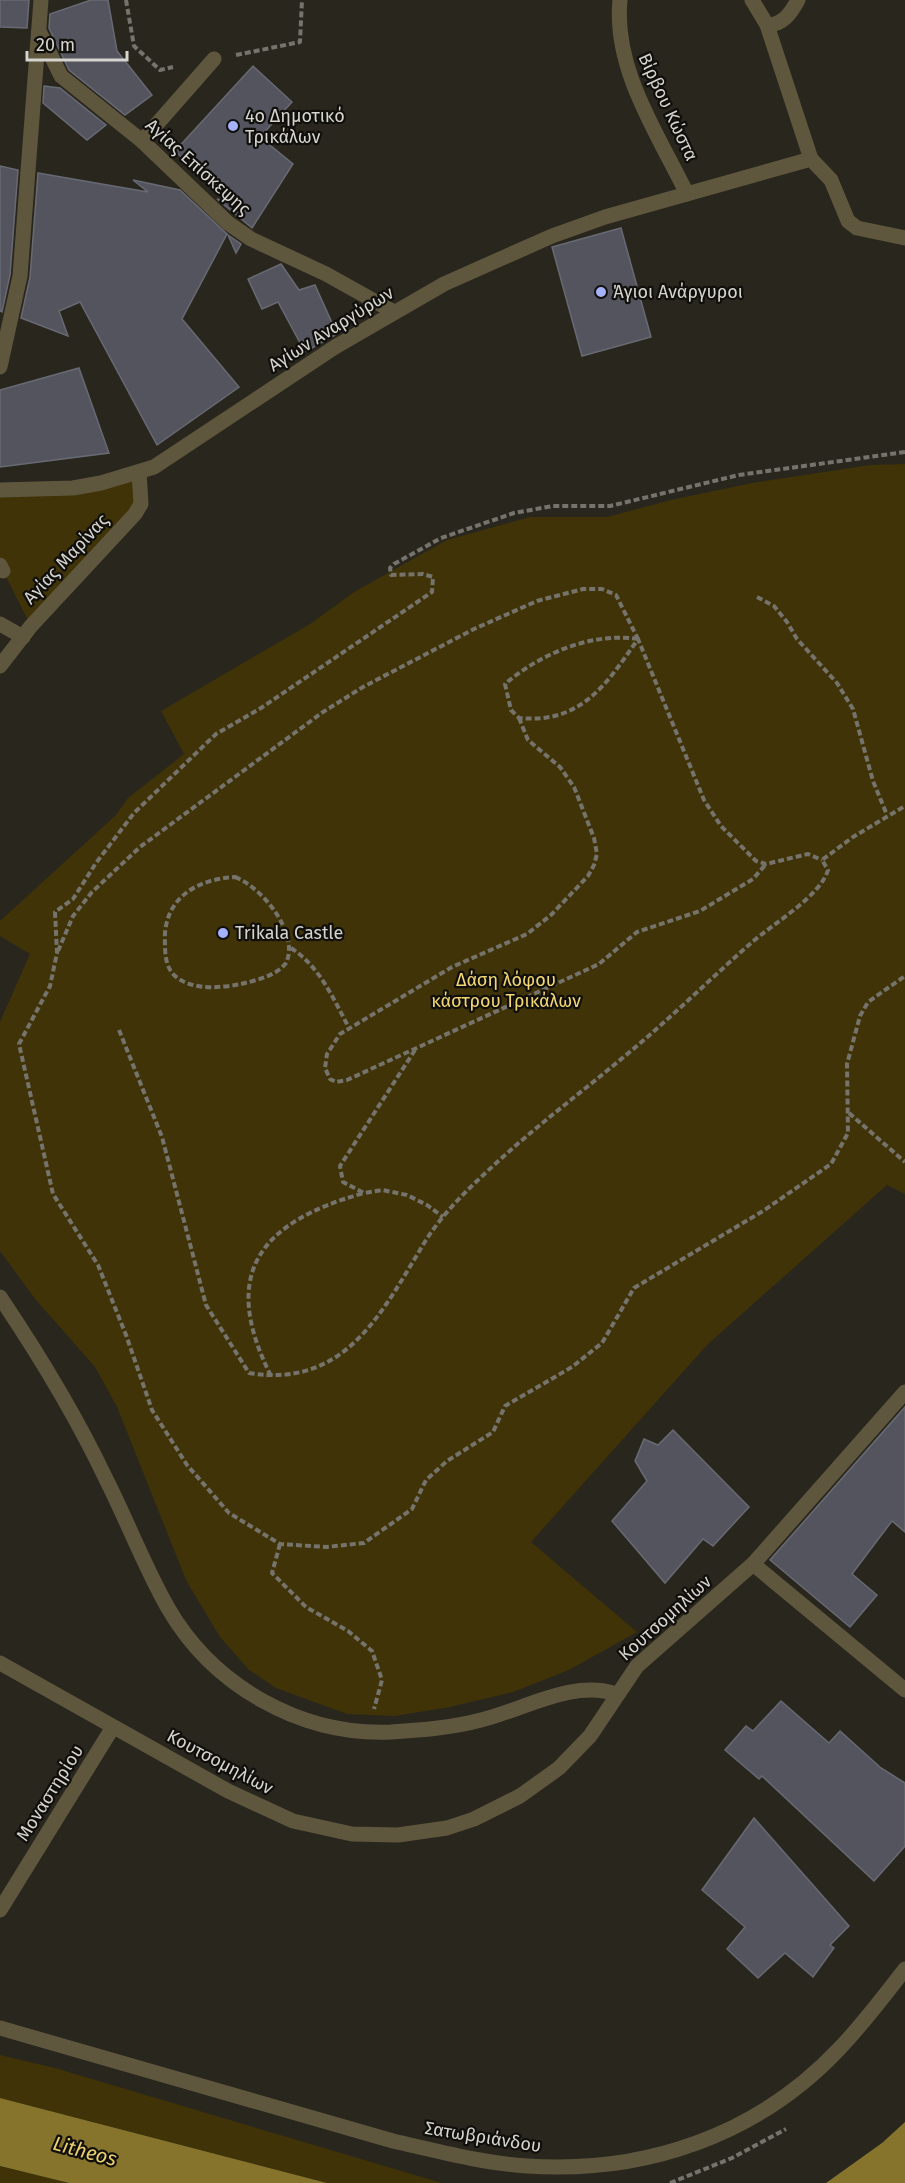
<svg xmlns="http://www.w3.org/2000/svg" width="905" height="2183" viewBox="0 0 905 2183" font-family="'Fira Sans',sans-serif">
  <rect width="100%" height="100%" fill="#29261e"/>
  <g fill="#3f3307">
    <path d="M905,464V1194L887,1185L707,1345L531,1542L637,1632L569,1670L513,1692L450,1707L395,1716L347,1714L276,1688L249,1670L220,1637L186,1580L117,1407L95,1367L36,1300L0,1251V1022L30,954L0,936V921L116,815L128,798L184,754L161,711L310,624L354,592L447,540L530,517H607L671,500L752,483L870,465Z"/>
    <path d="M139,472L142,495L31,626L0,565V490Z"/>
    <path d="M0,2055L55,2068L442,2183H327L0,2098Z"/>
    <path d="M0,2166L69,2183H0Z"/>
  </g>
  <g fill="#86732c">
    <path d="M0,2098L327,2183H69L0,2166Z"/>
    <path d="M905,2122V2183H826L882,2143Z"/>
  </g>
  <g fill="#53545e" stroke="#686a73" stroke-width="1.5">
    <path d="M0,0H29L27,28L0,27Z"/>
    <path d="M91,0H108L117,51L152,95L125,115L69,70L49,28L50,14Z"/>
    <path d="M253,66L292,102L260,137L293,164L252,228L217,199L229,202L175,151Z"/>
    <path d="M44,86L60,88L106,125L87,140L43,103Z"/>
    <path d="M0,166L18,170L10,275L2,312L0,311Z"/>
    <path d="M38,173L148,192L133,180L180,190L227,234L182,319L239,387L157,445L80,302L59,311L68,336L21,318L30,277Z"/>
    <path d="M621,228L651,337L582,356L552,247Z"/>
    <path d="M228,235L241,244L236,253Z"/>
    <path d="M281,264L299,290L315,285L337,334L305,352L278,302L262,309L248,279Z"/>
    <path d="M79,368L109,453L0,467V390Z"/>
    <path d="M905,1407V1532L892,1521L852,1574L877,1595L850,1627L770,1560Z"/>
    <path d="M673,1430L749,1507L713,1546L703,1539L665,1583L612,1521L647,1481L635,1461L644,1439L658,1445Z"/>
    <path d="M781,1701L829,1743L840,1731L881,1768L905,1783V1846L874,1881L762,1776L759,1779L725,1750L746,1726L753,1731Z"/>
    <path d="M754,1818L849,1926L830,1945L834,1948L813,1977L785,1953L758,1978L727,1949L745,1927L702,1890Z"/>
  </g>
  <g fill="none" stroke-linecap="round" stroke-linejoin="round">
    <g stroke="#75736b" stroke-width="4" stroke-dasharray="6 3" stroke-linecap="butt">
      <path d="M126,0L134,46L160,70L173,67"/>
      <path d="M236,55L300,42L302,0"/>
      <path d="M905,452L739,475L610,506H553L514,513L441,538L394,564L390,568L391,575L423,574L433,577L432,592L261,708L216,734L134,813L96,863L73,899L55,912L57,953L50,986L19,1044L53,1194L98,1265L126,1335L152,1410L187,1465L229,1513L280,1544L326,1547L364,1543L412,1509L426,1480L447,1461L493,1432L505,1406L572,1367L602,1343L634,1288L763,1211L831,1164L848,1133L847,1064L860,1016L868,1002L905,976"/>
      <path d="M757,597L774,606L787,622L797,639L837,683L853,709L873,781L887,815"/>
      <path d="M638,639C591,632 540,654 505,684L511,710L519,718C581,724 606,685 638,639L704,800L721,826L756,861L766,864L808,854L822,860"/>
      <path d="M519,718L528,740L560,767L574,787L594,838L597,854L594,865L588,876L551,915L527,934L452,967L340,1034L327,1054L325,1068L330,1079L336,1082L347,1080L599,964L637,932L700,911L753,879L766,864"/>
      <path d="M235,877C262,887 300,934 286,963C276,976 257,980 241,984C220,988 191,991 174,975C166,967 165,955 165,944C162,900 195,879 235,877Z"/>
      <path d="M291,948C320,967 333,998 349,1028"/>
      <path d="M58,951L73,916L92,892L140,847L323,712L363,687L474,629L537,601L583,589H602L616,595L638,639"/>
      <path d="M119,1030L162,1137L206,1305L249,1373C347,1389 383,1310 426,1240C444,1212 469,1188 493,1166C537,1125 586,1089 632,1050C673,1016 710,979 750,944C772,924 820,897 828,870L822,860L853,837L905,806"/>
      <path d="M415,1050L340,1166L343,1182L364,1193L382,1190L407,1195L427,1205L443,1217"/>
      <path d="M849,1113L905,1162"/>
      <path d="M271,1376C219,1273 260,1222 364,1193"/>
      <path d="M280,1544L272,1573L306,1607L348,1631L372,1651L382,1680L374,1709"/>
      <path d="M670,2183L732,2158L786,2129"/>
    </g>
    <g stroke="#5f573d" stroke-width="15">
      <path d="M620,0C613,69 658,134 687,194"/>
      <path d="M752,0L767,25L811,159"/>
      <path d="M767,25C783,25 791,13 798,0"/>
      <path d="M39,31L61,76L142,141L228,223L251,239L326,274L394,312"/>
      <path d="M142,141L214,59"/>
      <path d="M0,367L20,276L41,0"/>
      <path d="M0,490L73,488L101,483L154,467L335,347L444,284L552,236L605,217L811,159L831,180L848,221L857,228L905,238"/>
      <path d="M0,565L3,571"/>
      <path d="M0,624L23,637"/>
      <path d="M0,666L31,626L135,514L141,504L139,472"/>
      <path d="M0,1297C39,1355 75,1414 105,1477C127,1520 144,1566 168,1608C213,1686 301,1736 391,1732C421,1730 451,1728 481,1720C523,1710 573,1679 616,1694"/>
      <path d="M753,1564L905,1690"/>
      <path d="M0,1663L228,1791L293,1821L352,1834L398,1835L447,1828L474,1819L520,1796L559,1768L590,1736L637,1666L753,1564L905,1392"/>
      <path d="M0,1910L113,1727"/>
      <path d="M0,2028L393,2141C437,2151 482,2163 527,2166C644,2174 757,2136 839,2049C863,2024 884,1996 905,1969"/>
    </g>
  </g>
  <g fill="#a6b1fc" stroke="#100f0c" stroke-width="2">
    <circle cx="233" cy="126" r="6"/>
    <circle cx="601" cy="292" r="6"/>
    <circle cx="223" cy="933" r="6"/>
  </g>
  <g text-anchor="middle" stroke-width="4.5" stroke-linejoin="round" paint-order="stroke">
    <g font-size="18" fill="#d5d4ce" stroke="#100f0c">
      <text transform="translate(668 107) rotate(65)" y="6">Βίρβου Κώστα</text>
      <text transform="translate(198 167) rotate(42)" y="6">Αγίας Επίσκεψης</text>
      <text transform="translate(331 329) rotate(-32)" y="6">Αγίων Αναργύρων</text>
      <text transform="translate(66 559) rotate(-47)" y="6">Αγίας Μαρίνας</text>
      <text transform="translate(665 1618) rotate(-42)" y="6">Κουτσομηλίων</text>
      <text transform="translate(220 1762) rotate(28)" y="6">Κουτσομηλίων</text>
      <text transform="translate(50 1793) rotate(-58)" y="6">Μοναστηρίου</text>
      <text transform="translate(483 2137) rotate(9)" y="6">Σατωβριάνδου</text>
    </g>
    <g font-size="18" fill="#d5d4ce" stroke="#100f0c" text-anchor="start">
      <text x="245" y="122">4ο Δημοτικό<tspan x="245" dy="21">Τρικάλων</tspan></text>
      <text x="613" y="298">Άγιοι Ανάργυροι</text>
      <text x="235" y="939">Trikala Castle</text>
    </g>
    <g font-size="18" fill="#f3d775" stroke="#100f0c">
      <text x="506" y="986">Δάση λόφου<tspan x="506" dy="21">κάστρου Τρικάλων</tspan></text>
    </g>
    <g font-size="20" font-style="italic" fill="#ecd06e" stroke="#100f0c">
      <text transform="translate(85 2151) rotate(15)" y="7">Litheos</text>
    </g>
  </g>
  <path d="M27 51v9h100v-9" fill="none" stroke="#d5d4ce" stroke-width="3"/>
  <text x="36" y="51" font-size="18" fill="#d5d4ce" stroke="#100f0c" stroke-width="4.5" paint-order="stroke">20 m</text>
</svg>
